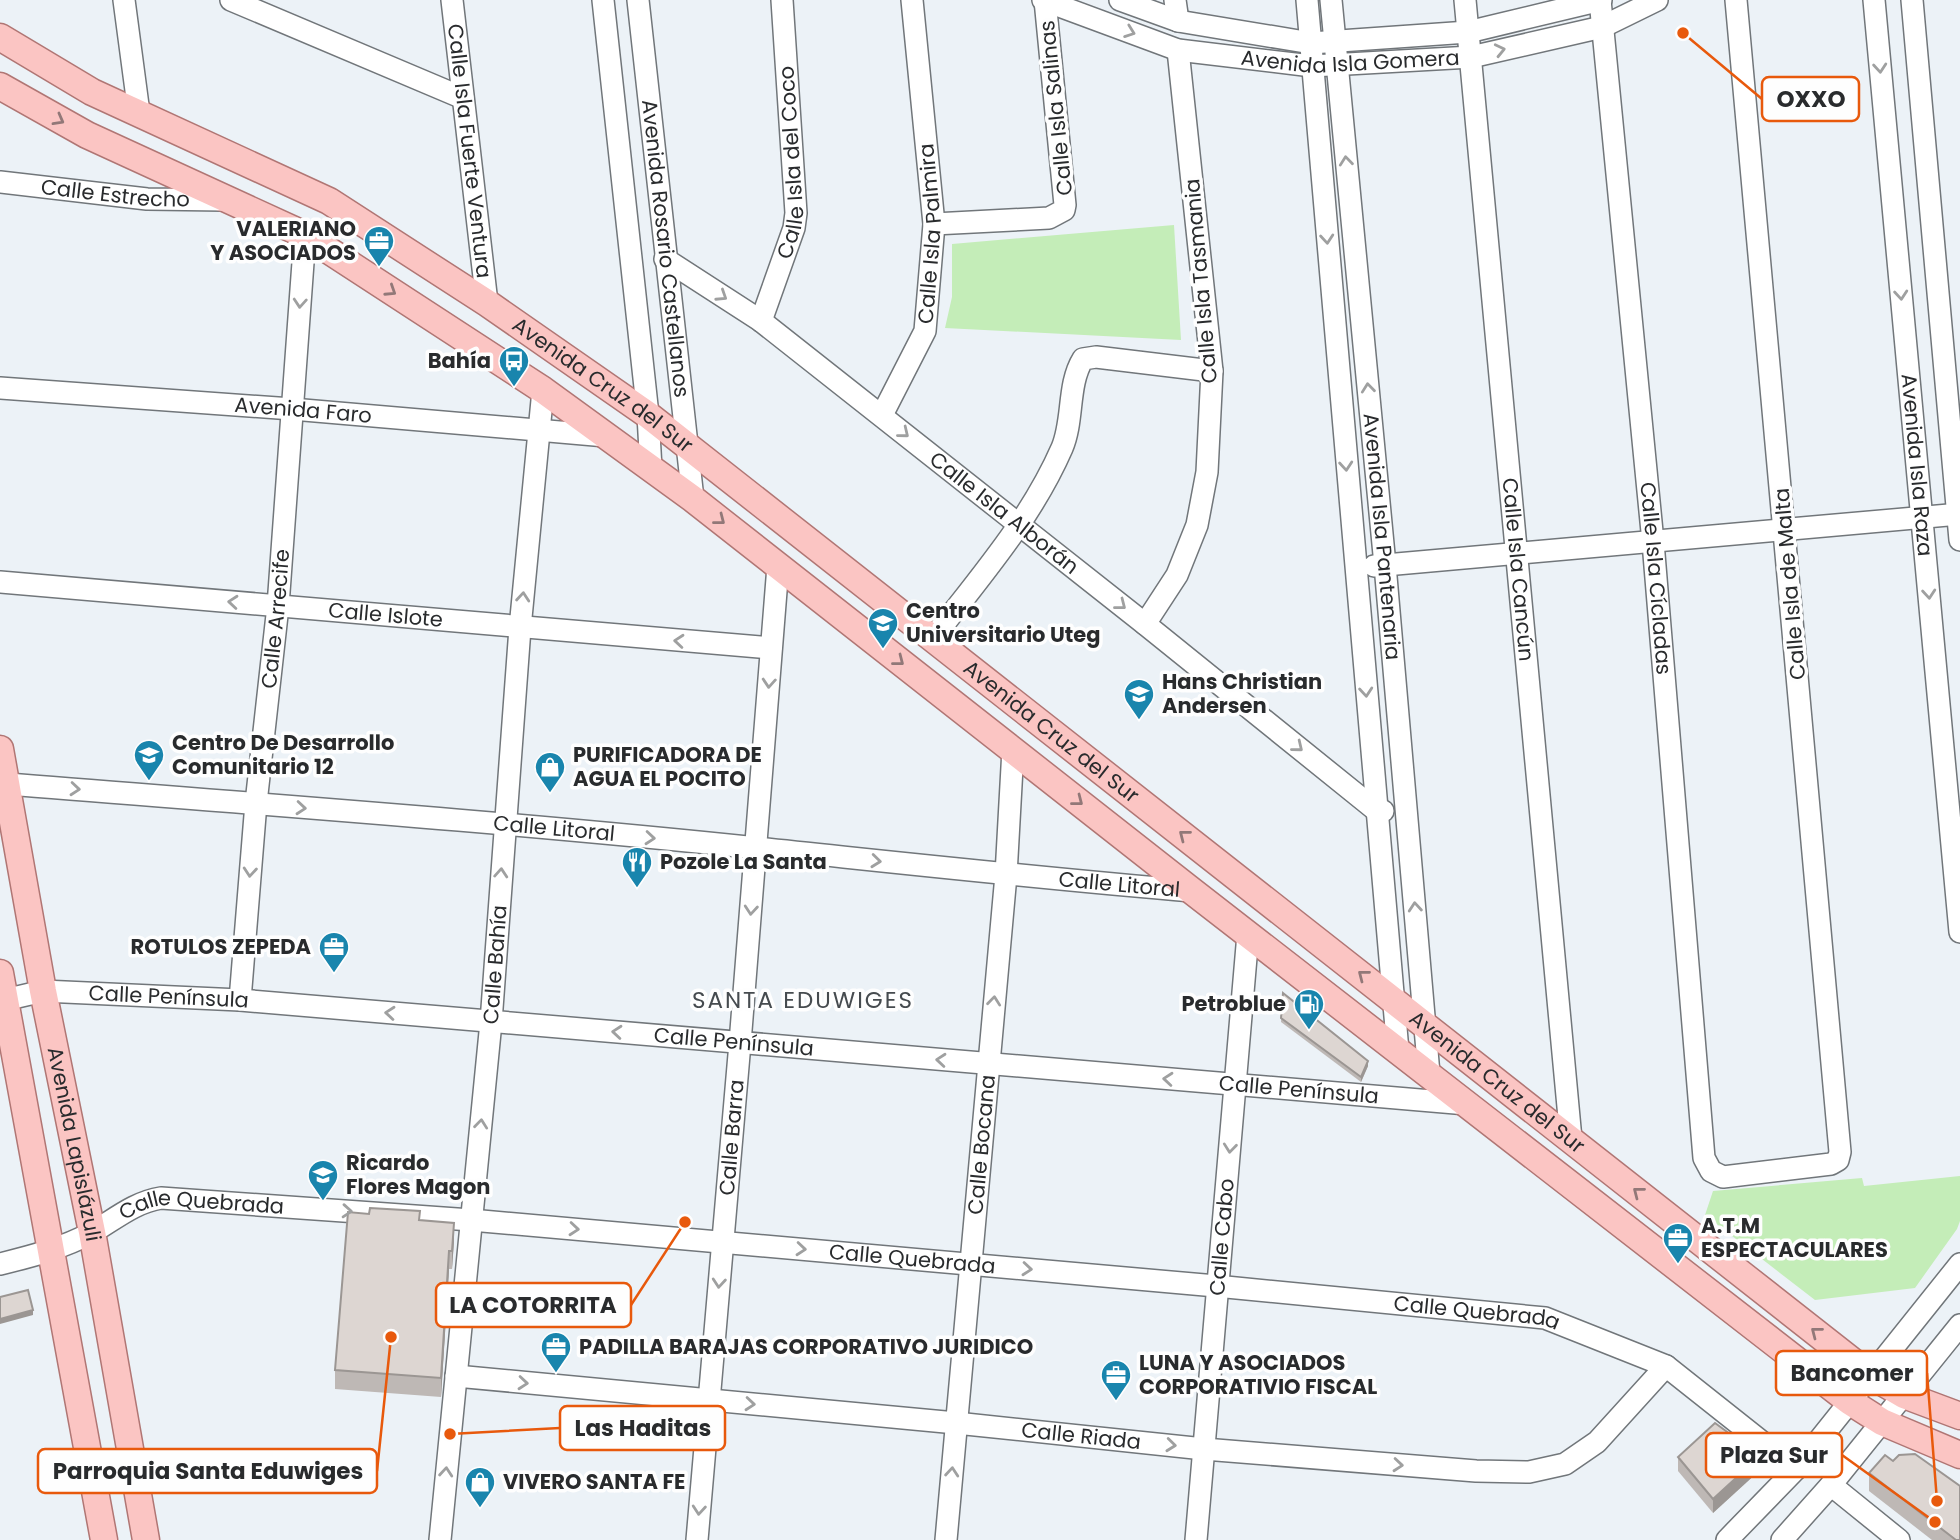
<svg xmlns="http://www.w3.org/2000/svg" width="1960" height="1540" viewBox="0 0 1960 1540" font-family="Poppins,sans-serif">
  <rect width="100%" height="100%" fill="#ecf2f7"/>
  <g fill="#c4edb8">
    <path d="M1174,225L1181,340L945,328L952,297V244Z"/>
    <path d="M1960,1176V1221L1957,1229L1915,1288L1815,1300L1705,1215L1713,1191L1862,1178L1864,1186Z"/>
  </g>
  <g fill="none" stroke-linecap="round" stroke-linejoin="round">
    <g stroke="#71767a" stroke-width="24">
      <g id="minor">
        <path d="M124,0L139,113"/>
        <path d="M231,0L463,98"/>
        <path id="s1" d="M452,0L487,303"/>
        <path d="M603,0L648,415L651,469"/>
        <path id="s2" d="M638,0L693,499"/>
        <path id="s3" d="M1043,0L1178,50L1312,66L1471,57L1602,27L1657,0"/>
        <path d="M1120,0L1178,21L1311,43L1468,32L1601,0"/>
        <path d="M1175,0L1178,21"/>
        <path d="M1307,0L1398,1051"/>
        <path id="s4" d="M1331,0L1385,565L1429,1074"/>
        <path id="s5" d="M1465,0L1571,1139"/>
        <path id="s6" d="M1600,0L1653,542L1704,1158L1711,1171L1723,1177L1831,1164L1838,1160L1840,1152L1736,0"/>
        <path id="s7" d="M1874,0L1960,932"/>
        <path d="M1912,0L1960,540"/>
        <path id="s8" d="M0,182L147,199L224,200"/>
        <path d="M934,224L1049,218L1064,210L1065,205L1045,0"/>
        <path id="s9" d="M665,259L761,321L1145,624L1377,811H1383"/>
        <path id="s10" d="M761,321L794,228L796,213L782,0"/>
        <path id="s11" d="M0,388L292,409L606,436"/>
        <path id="s12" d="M882,415L925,331L934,224L912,0"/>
        <path d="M1374,566L1960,514"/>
        <path id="s13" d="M0,582L771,648"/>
        <path d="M1145,624L1177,575L1197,525L1207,472L1212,371L1178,50"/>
        <path d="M933,638C980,577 1031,519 1062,448C1074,420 1067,385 1083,359L1096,357L1212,371"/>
        <path id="s14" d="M0,785L7,784C257,804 508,822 757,848C902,863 1047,879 1192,891"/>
        <path id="s15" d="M240,1000L256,803L278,606L305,235"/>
        <path id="s16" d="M0,1001L43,991L240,1000L1467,1104"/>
        <path id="s17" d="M0,1264C33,1256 63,1248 93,1232C115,1219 135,1202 161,1198L471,1220L1216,1286L1545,1318L1666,1366L1796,1469"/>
        <path id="s18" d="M456,1376L956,1423L1204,1449L1476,1471L1529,1472L1565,1464L1597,1442L1666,1366"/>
        <path d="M1831,1485L1899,1540"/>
        <path id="s19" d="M440,1540L491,1022L520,628L543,390"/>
        <path id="s20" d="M697,1540L740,1043L778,566"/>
        <path id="s21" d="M946,1540L1006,875L1013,749"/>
        <path id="s22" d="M1196,1540L1248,934"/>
        <path d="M1727,1540L1796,1469L1960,1264"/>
        <path d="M1782,1540L1831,1485L1960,1325"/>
      </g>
    </g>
    <g stroke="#b07674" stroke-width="29">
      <g id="major">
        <path id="s23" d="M0,37L92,92L329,201L487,303L648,415L1870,1375L1904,1395L1960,1416"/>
        <path d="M0,86L87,135L305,235L543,390L693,499L1192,891L1849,1401L1882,1422L1960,1455"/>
        <path id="s24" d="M0,749L43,991L92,1232L146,1540"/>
        <path d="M0,973L104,1540"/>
      </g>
    </g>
    <use href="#minor" stroke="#fff" stroke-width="21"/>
    <use href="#major" stroke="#fbc5c3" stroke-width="26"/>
  </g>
  <g fill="#beb8b5">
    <path d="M1283,993L1368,1066L1361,1082L1281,1022Z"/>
    <path d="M420,1220L454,1241L452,1269H449L441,1397L335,1389V1370Z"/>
    <path d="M1678,1457L1760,1470L1713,1513L1678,1471Z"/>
    <path d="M1869,1473L1960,1540H1932L1869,1491Z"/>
  </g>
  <g fill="#9b9693">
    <path d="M1368,1061V1066L1361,1082V1077Z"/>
    <path d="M454,1223V1241L452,1269V1251Z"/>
    <path d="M449,1251V1269L441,1397V1378Z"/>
    <path d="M33,1310V1315L0,1324V1319Z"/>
    <path d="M1760,1456V1470L1713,1513V1499Z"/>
  </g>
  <g fill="#ddd6d2" stroke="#9b9693" stroke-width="2">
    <path d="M1283,993L1368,1061L1361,1077L1281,1018Z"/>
    <path d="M370,1208L420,1211L419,1220L454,1223L452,1251H449L441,1378L335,1370L348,1212L369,1214Z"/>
    <path d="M28,1290L33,1310L0,1319V1297Z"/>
    <path d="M1715,1423L1760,1456L1713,1499L1678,1457Z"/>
    <path d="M1915,1454L1960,1486V1540H1956L1869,1473L1885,1455L1893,1461L1899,1455Z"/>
  </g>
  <defs><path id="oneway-chevron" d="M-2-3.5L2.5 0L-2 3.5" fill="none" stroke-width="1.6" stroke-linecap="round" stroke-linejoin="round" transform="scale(1.75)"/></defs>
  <g stroke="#9fa0a0">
    <use href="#oneway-chevron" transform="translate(1130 32) rotate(20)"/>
    <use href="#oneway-chevron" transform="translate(1500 50) rotate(-13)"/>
    <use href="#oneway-chevron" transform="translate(1880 68) rotate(85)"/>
    <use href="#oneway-chevron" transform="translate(1346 161) rotate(-96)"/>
    <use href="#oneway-chevron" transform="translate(1327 239) rotate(85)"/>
    <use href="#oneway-chevron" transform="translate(1901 295) rotate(85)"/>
    <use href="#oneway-chevron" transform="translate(722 296) rotate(33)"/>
    <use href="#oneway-chevron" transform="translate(300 303) rotate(94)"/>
    <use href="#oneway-chevron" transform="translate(1368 388) rotate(-96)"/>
    <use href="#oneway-chevron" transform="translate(904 433) rotate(39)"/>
    <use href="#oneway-chevron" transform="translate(1346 466) rotate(85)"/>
    <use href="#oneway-chevron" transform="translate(1929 594) rotate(85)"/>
    <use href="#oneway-chevron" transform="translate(523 597) rotate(-85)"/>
    <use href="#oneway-chevron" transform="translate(233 602) rotate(-175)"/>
    <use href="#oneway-chevron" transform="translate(1121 605) rotate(38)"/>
    <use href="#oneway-chevron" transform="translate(679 641) rotate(-175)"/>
    <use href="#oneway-chevron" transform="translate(769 683) rotate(94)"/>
    <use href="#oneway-chevron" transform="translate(1366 692) rotate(85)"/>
    <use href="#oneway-chevron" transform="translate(1298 747) rotate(39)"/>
    <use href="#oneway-chevron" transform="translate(75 789) rotate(5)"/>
    <use href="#oneway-chevron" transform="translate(301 808) rotate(5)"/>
    <use href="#oneway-chevron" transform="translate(650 838) rotate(5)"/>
    <use href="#oneway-chevron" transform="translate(876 861) rotate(6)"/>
    <use href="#oneway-chevron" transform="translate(250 872) rotate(95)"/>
    <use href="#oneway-chevron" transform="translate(501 873) rotate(-86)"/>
    <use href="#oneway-chevron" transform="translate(1415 907) rotate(-95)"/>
    <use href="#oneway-chevron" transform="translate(751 910) rotate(95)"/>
    <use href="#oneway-chevron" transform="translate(994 1001) rotate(-84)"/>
    <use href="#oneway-chevron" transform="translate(390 1013) rotate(-175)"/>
    <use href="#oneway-chevron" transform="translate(617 1032) rotate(-175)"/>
    <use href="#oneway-chevron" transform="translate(941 1060) rotate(-175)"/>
    <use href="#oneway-chevron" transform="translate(1168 1079) rotate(-175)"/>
    <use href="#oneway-chevron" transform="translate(481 1124) rotate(-84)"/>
    <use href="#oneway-chevron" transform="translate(1230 1148) rotate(96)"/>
    <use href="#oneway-chevron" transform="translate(347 1211) rotate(4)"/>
    <use href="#oneway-chevron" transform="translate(574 1229) rotate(5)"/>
    <use href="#oneway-chevron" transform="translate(801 1249) rotate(5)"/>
    <use href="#oneway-chevron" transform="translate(1027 1269) rotate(5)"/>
    <use href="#oneway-chevron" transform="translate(719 1283) rotate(95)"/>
    <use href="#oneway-chevron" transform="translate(523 1383) rotate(5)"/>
    <use href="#oneway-chevron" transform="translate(750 1404) rotate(5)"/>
    <use href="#oneway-chevron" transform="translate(1171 1445) rotate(6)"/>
    <use href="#oneway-chevron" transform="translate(1398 1465) rotate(5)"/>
    <use href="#oneway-chevron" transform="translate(446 1472) rotate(-85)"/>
    <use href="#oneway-chevron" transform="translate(952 1472) rotate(-85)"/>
    <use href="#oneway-chevron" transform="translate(699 1510) rotate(95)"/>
  </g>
  <g stroke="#927878">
    <use href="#oneway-chevron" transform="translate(59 120) rotate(29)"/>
    <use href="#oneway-chevron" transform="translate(391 291) rotate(33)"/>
    <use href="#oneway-chevron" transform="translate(720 520) rotate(38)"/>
    <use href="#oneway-chevron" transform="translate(899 661) rotate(38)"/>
    <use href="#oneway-chevron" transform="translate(1078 801) rotate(38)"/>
    <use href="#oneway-chevron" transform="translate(1184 835) rotate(-142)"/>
    <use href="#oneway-chevron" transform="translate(1363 975) rotate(-142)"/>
    <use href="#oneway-chevron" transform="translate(1638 1192) rotate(-142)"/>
    <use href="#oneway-chevron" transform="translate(1816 1332) rotate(-142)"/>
  </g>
  <defs>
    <g id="office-pin" transform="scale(1.575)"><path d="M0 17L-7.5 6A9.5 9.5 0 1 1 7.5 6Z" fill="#1985ad" stroke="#fefefe"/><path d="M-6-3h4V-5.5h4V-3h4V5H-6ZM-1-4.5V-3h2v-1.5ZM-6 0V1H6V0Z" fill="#fff"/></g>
    <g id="bus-pin" transform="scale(1.575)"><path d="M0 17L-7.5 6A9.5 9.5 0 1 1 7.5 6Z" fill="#1985ad" stroke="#fefefe"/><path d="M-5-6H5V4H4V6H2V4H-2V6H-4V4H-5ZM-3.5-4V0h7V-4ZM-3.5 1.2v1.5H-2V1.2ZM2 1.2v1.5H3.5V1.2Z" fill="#fff"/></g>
    <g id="university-pin" transform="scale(1.575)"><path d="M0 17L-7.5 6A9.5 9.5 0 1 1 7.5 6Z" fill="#1985ad" stroke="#fefefe"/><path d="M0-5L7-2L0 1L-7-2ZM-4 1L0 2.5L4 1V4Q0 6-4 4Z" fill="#fff"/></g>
    <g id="school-pin" transform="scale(1.575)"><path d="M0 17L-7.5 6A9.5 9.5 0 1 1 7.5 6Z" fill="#1985ad" stroke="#fefefe"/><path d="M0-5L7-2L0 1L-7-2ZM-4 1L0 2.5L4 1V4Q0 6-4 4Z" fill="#fff"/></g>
    <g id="shop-pin" transform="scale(1.575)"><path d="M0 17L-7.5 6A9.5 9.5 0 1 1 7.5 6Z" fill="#1985ad" stroke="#fefefe"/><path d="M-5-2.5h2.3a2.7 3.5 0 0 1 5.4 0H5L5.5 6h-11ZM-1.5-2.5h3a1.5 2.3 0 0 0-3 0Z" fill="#fff"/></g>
    <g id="restaurant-pin" transform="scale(1.575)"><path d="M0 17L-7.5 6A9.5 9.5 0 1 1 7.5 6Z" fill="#1985ad" stroke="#fefefe"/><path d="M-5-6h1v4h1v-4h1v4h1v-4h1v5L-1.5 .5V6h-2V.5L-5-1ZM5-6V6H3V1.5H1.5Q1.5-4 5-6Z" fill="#fff"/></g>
    <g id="fuel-pin" transform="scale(1.575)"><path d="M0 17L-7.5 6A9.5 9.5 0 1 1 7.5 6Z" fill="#1985ad" stroke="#fefefe"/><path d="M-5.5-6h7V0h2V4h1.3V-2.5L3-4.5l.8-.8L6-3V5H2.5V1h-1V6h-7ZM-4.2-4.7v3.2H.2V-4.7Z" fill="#fff"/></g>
  </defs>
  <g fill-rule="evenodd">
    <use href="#office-pin" x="379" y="241"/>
    <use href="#bus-pin" x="514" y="361"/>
    <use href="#university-pin" x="883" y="623"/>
    <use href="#school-pin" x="1139" y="694"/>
    <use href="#school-pin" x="149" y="755"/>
    <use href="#shop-pin" x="550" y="767"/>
    <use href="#restaurant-pin" x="637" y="862"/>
    <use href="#office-pin" x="334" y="947"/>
    <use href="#fuel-pin" x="1309" y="1004"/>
    <use href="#school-pin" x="323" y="1175"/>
    <use href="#office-pin" x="1678" y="1238"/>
    <use href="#office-pin" x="556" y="1347"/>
    <use href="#office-pin" x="1116" y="1375"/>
    <use href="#shop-pin" x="480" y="1482"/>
  </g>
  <g text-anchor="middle" stroke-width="7" stroke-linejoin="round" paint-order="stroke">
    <g font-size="21" fill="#292b2d" stroke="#fefefe">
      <text dy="7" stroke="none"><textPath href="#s3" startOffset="317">Avenida Isla Gomera</textPath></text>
      <text transform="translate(1056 108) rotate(-96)" y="7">Calle Isla Salinas</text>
      <text dy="7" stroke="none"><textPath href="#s1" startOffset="152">Calle Isla Fuerte Ventura</textPath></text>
      <text dy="7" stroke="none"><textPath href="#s10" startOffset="164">Calle Isla del Coco</textPath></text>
      <text dy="7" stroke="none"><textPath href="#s8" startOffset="116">Calle Estrecho</textPath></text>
      <text dy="7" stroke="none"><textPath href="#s12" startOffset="192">Calle Isla Palmira</textPath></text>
      <text dy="7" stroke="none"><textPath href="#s2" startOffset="250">Avenida Rosario Castellanos</textPath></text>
      <text transform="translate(1201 281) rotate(-95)" y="7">Calle Isla Tasmania</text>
      <text dy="7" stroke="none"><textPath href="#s23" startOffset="698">Avenida Cruz del Sur</textPath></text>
      <text dy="7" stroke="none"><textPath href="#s11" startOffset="304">Avenida Faro</textPath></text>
      <text dy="7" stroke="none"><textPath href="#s7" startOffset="467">Avenida Isla Raza</textPath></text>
      <text dy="7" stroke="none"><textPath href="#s9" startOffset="424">Calle Isla Alborán</textPath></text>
      <text dy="7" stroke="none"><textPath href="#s4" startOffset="539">Avenida Isla Pantenaria</textPath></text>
      <text dy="7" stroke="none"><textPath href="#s5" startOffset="572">Calle Isla Cancún</textPath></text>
      <text dy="7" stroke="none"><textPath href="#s6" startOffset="581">Calle Isla Cícladas</textPath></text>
      <text transform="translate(1790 584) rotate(-95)" y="7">Calle Isla de Malta</text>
      <text dy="7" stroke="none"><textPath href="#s13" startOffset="387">Calle Islote</textPath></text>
      <text dy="7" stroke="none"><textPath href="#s15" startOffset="383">Calle Arrecife</textPath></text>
      <text dy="7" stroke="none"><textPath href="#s23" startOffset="1265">Avenida Cruz del Sur</textPath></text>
      <text dy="7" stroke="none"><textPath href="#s14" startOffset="556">Calle Litoral</textPath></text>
      <text dy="7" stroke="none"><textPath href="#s14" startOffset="1124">Calle Litoral</textPath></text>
      <text dy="7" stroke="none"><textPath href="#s19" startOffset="578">Calle Bahía</textPath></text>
      <text dy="7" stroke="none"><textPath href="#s16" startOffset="170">Calle Península</textPath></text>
      <text dy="7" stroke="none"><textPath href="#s16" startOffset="737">Calle Península</textPath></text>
      <text dy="7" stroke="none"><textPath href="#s23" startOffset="1832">Avenida Cruz del Sur</textPath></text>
      <text dy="7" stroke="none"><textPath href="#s16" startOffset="1304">Calle Península</textPath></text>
      <text dy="7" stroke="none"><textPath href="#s20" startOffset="404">Calle Barra</textPath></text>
      <text dy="7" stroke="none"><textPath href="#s24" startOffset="402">Avenida Lapislázuli</textPath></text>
      <text dy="7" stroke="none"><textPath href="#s21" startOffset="397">Calle Bocana</textPath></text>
      <text dy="7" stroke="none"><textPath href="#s17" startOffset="215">Calle Quebrada</textPath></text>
      <text dy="7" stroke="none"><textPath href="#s22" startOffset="304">Calle Cabo</textPath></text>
      <text dy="7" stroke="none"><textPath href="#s17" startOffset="929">Calle Quebrada</textPath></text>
      <text dy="7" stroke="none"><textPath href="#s17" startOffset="1496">Calle Quebrada</textPath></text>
      <text dy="7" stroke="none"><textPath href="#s18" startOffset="628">Calle Riada</textPath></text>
    </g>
    <g font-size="21" font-weight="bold" fill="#292b2d" stroke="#fefefe" text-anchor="start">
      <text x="356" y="236" text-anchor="end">VALERIANO<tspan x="356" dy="24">Y ASOCIADOS</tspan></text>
      <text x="491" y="368" text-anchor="end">Bahía</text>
      <text x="906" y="618">Centro<tspan x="906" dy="24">Universitario Uteg</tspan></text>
      <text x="1162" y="689">Hans Christian<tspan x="1162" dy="24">Andersen</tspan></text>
      <text x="172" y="750">Centro De Desarrollo<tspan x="172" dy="24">Comunitario 12</tspan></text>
      <text x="573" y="762">PURIFICADORA DE<tspan x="573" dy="24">AGUA EL POCITO</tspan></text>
      <text x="660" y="869">Pozole La Santa</text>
      <text x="311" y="954" text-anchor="end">ROTULOS ZEPEDA</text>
      <text x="1286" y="1011" text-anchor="end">Petroblue</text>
      <text x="346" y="1170">Ricardo<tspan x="346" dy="24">Flores Magon</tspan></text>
      <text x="1701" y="1233">A.T.M<tspan x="1701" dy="24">ESPECTACULARES</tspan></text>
      <text x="579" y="1354">PADILLA BARAJAS CORPORATIVO JURIDICO</text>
      <text x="1139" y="1370">LUNA Y ASOCIADOS<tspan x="1139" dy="24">CORPORATIVIO FISCAL</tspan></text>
      <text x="503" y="1489">VIVERO SANTA FE</text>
    </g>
    <g font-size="23" letter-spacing="2" fill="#464b4f" stroke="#fefefe">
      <text x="803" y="1008">SANTA EDUWIGES</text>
    </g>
  </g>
  <path fill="none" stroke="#e8590c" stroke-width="2.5" d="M1683 33L1762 99M685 1222L631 1305M1937 1501L1927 1373M450 1434L560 1428M1935 1522L1842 1455M391 1337L377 1471"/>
  <g fill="#e8590c" stroke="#fefefe" stroke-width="2.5">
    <circle cx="1683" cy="33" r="7"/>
    <circle cx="685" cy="1222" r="7"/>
    <circle cx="1937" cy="1501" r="7"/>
    <circle cx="450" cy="1434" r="7"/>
    <circle cx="1935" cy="1522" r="7"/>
    <circle cx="391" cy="1337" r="7"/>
  </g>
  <g fill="#fefefe" stroke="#e8590c" stroke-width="2.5">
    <rect x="1762" y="77" width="97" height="44" rx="7"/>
    <rect x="436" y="1283" width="195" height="44" rx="7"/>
    <rect x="1776" y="1351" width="151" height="44" rx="7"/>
    <rect x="560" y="1406" width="165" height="44" rx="7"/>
    <rect x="1706" y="1433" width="136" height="44" rx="7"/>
    <rect x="38" y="1449" width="339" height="44" rx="7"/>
  </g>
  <g font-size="23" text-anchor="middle" font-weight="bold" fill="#292b2d">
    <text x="1811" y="107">OXXO</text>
    <text x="533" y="1313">LA COTORRITA</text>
    <text x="1852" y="1381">Bancomer</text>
    <text x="643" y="1436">Las Haditas</text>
    <text x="1774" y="1463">Plaza Sur</text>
    <text x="208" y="1479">Parroquia Santa Eduwiges</text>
  </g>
</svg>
